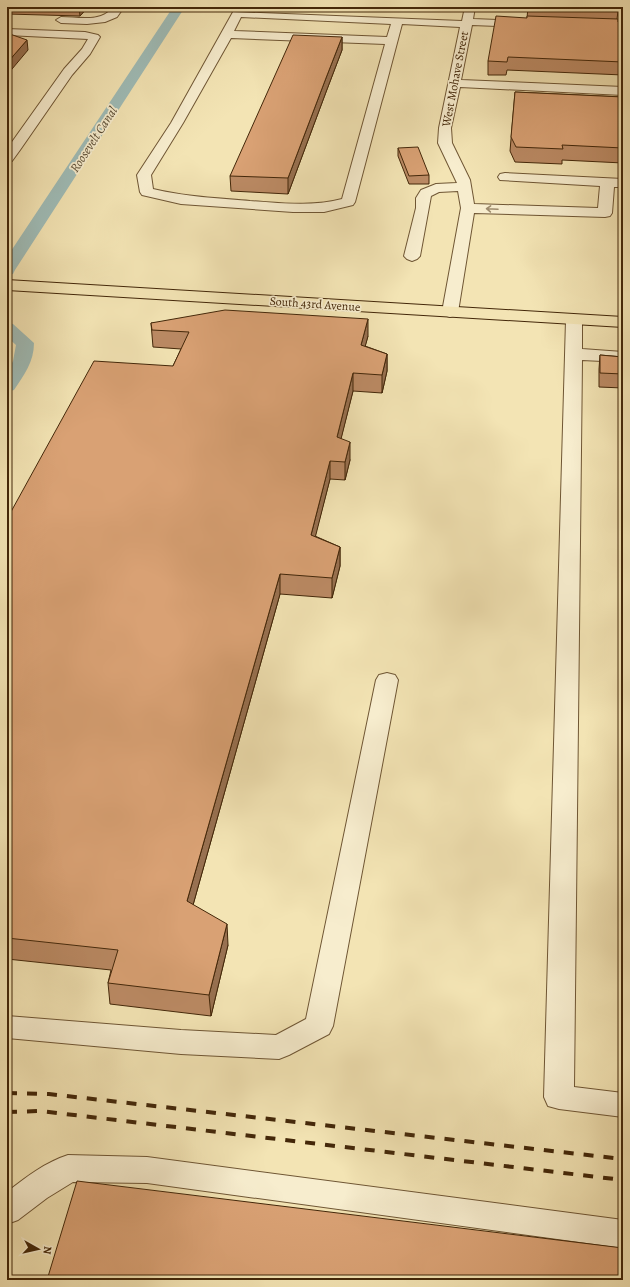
<svg xmlns="http://www.w3.org/2000/svg" width="630" height="1287" viewBox="0 0 630 1287" font-family="Alegreya,serif">
  <rect width="100%" height="100%" fill="#f3e4b4"/>
  <filter id="stains"><feTurbulence type="fractalNoise" baseFrequency=".005" numOctaves="4"/><feColorMatrix values="0 0 0 0 .2 0 0 0 0 .09 0 0 0 0 .02 0 0 0 .5 -.17"/></filter>
  <radialGradient id="worn" r=".72"><stop offset=".6" stop-color="#630" stop-opacity="0"/><stop offset="1" stop-color="#630" stop-opacity=".3"/></radialGradient>
  <g fill="none" stroke-linecap="round" stroke-linejoin="round">
    <g fill="#9fbcb7" fill-rule="evenodd">
      <path d="M173,7H185L15,270L13,274L7,275V257Z"/>
      <path d="M7,323L13,324L34,343C34,362 24,375 14,390L7,392V372L13,361L16,345L7,337Z"/>
    </g>
    <g stroke="#6f5634" stroke-width="2">
      <g id="minor">
        <path d="M113,7H124L117,17L105,22L87,24L61,23L56,20L61,17C78,17 102,23 113,7Z"/>
        <path d="M465,7H475L473,19L526,21L531,24L526,27L472,25L461,80L623,87V95L460,87L451,128L452,143L470,180L474,204L598,208L600,186L500,180L498,177L500,174L505,173L623,179V187H614L612,213L610,216L605,217L474,213L458,312L456,315L450,317L444,315L442,312L461,208L458,191L439,192L431,196L420,256L417,259L412,261L407,259L404,256L416,208V198L421,190L436,184L457,183L438,143L439,128L460,27L402,24L355,202L353,205L324,212H293L181,204L142,195L140,192L137,175L171,123L233,12L462,21ZM241,17L391,24L387,37L234,31ZM231,38L385,44L342,199C312,207 281,203 250,201C217,198 187,197 153,189L151,175L183,123Z"/>
        <path d="M7,29L85,32L98,35L100,37L90,54L72,75L20,150L12,161L7,162V149L64,69L82,49L88,39L7,35Z"/>
        <path d="M574,315L580,317L582,320V349L623,352V362L582,360L574,1087L623,1093V1117L559,1109L548,1106L544,1097L566,320L568,317Z"/>
        <path d="M387,673L395,675L398,680L333,1026L329,1034L289,1055L279,1059L181,1054L7,1038V1016L181,1030L276,1035L306,1019L376,680L379,675Z"/>
        <path d="M68,1155L147,1157L623,1220V1248L147,1183L73,1182L47,1198L18,1220L7,1224V1192C26,1177 46,1162 68,1155Z"/>
      </g>
    </g>
    <g stroke="#432709" stroke-width="2">
      <path id="major" d="M7,280L623,317V327L7,290Z"/>
    </g>
    <use href="#minor" fill="#f7edce" fill-rule="evenodd"/>
    <use href="#major" fill="#f3e4b4" fill-rule="evenodd"/>
    <g stroke="#432709" stroke-width="4" stroke-dasharray="10 10" stroke-linecap="butt">
      <path d="M7,1093L49,1094L623,1159"/>
      <path d="M7,1112L40,1111L623,1180"/>
    </g>
  </g>
  <g fill="#bb8a64" stroke="#432709">
    <path d="M7,7H88L80,16L7,14Z"/>
    <path d="M528,7L618,11L617,19L618,22H623V75L507,70L506,75H488V61L527,18Z"/>
    <path d="M342,37V50L326,92L288,194L231,191L230,176Z"/>
    <path d="M515,92L623,97V163L562,160V164L515,162L510,151Z"/>
    <path d="M398,148L429,175V184H409L398,156Z"/>
    <path d="M151,323L368,336L365,346L387,354V371L382,393L353,391L341,438L350,460L345,480L330,479L315,536L340,547V566L332,598L280,594L193,905L228,945L211,1016L110,1004L108,983L111,970L7,959V519L173,366L181,349L153,347Z"/>
    <path d="M600,355L623,357V388L599,387V369Z"/>
  </g>
  <g fill="#987151" stroke="#432709">
    <path d="M79,7H88L80,16Z"/>
    <path d="M342,37V50L326,92L288,194V178L326,78Z"/>
    <path d="M27,40L28,50L7,75V63Z"/>
    <path d="M368,319V336L361,362V345Z"/>
    <path d="M387,354V371L382,393V375Z"/>
    <path d="M353,373V391L337,455V437Z"/>
    <path d="M350,442V460L345,480V462Z"/>
    <path d="M330,461V479L311,554V535Z"/>
    <path d="M340,547V566L332,598V578Z"/>
    <path d="M280,574V594L188,923L187,901Z"/>
    <path d="M227,924L228,945L211,1016L209,995Z"/>
  </g>
  <g fill="#d9a174" stroke="#432709">
    <path d="M528,7H618V11Z"/>
    <path d="M496,16L527,18V16L618,19V22H623V62L508,57L507,62L488,61Z"/>
    <path d="M7,33L27,40L7,63Z"/>
    <path d="M293,35L342,37L326,78L288,178L230,176Z"/>
    <path d="M515,92L623,97V148L562,145L563,149L516,147L511,137Z"/>
    <path d="M418,147L429,175L409,176L398,148Z"/>
    <path d="M225,310L368,319L361,345L387,354L382,375L353,373L337,437L350,442L345,462L330,461L311,535L340,547L332,578L280,574L187,901L227,924L209,995L108,983L118,950L7,938V519L94,361L173,366L189,332L152,330L151,323Z"/>
    <path d="M600,355L623,357V374L600,373Z"/>
    <path d="M77,1181L623,1248V1280H47Z"/>
  </g>
  <defs><path id="oneway-shaft" d="M-6 0H5M1.5-3L5.5 0L1.5 3" fill="none" stroke-width="1.6" stroke-linecap="round" stroke-linejoin="round"/></defs>
  <use stroke="#9d8a6c" href="#oneway-shaft" transform="translate(492 209) rotate(-177)"/>
  <g text-anchor="middle" stroke-width="3.5" stroke-linejoin="round" paint-order="stroke">
    <g font-size="12" fill="#432709" stroke="#f7edce">
      <text transform="translate(455 79) rotate(-79)" y="4">West Mohave Street</text>
      <text transform="translate(315 304) rotate(4)" y="4">South 43rd Avenue</text>
    </g>
    <g font-size="13" font-style="italic" fill="#5a4c34" stroke="#f7edce">
      <text transform="translate(93 139) rotate(-57)" y="5">Roosevelt Canal</text>
    </g>
  </g>
  <rect width="630" height="1287" fill="none" stroke="#f3e4b4" stroke-width="24"/>
  <rect x="8" y="8" width="614" height="1271" fill="none" stroke="#432709" stroke-width="2"/>
  <rect x="12" y="12" width="606" height="1263" fill="none" stroke="#432709"/>
  <g transform="translate(38 1249) rotate(98)" stroke="#f7edce" stroke-width="3" paint-order="stroke">
  <path d="M0-3L7 15L0 10L-7 15Z" fill="#432709"/>
  <text y="-6" font-size="11" font-weight="bold" text-anchor="middle" fill="#432709">N</text>
  </g>
  <rect width="100%" height="100%" filter="url(#stains)"/>
  <rect width="100%" height="100%" fill="url(#worn)"/>
</svg>
